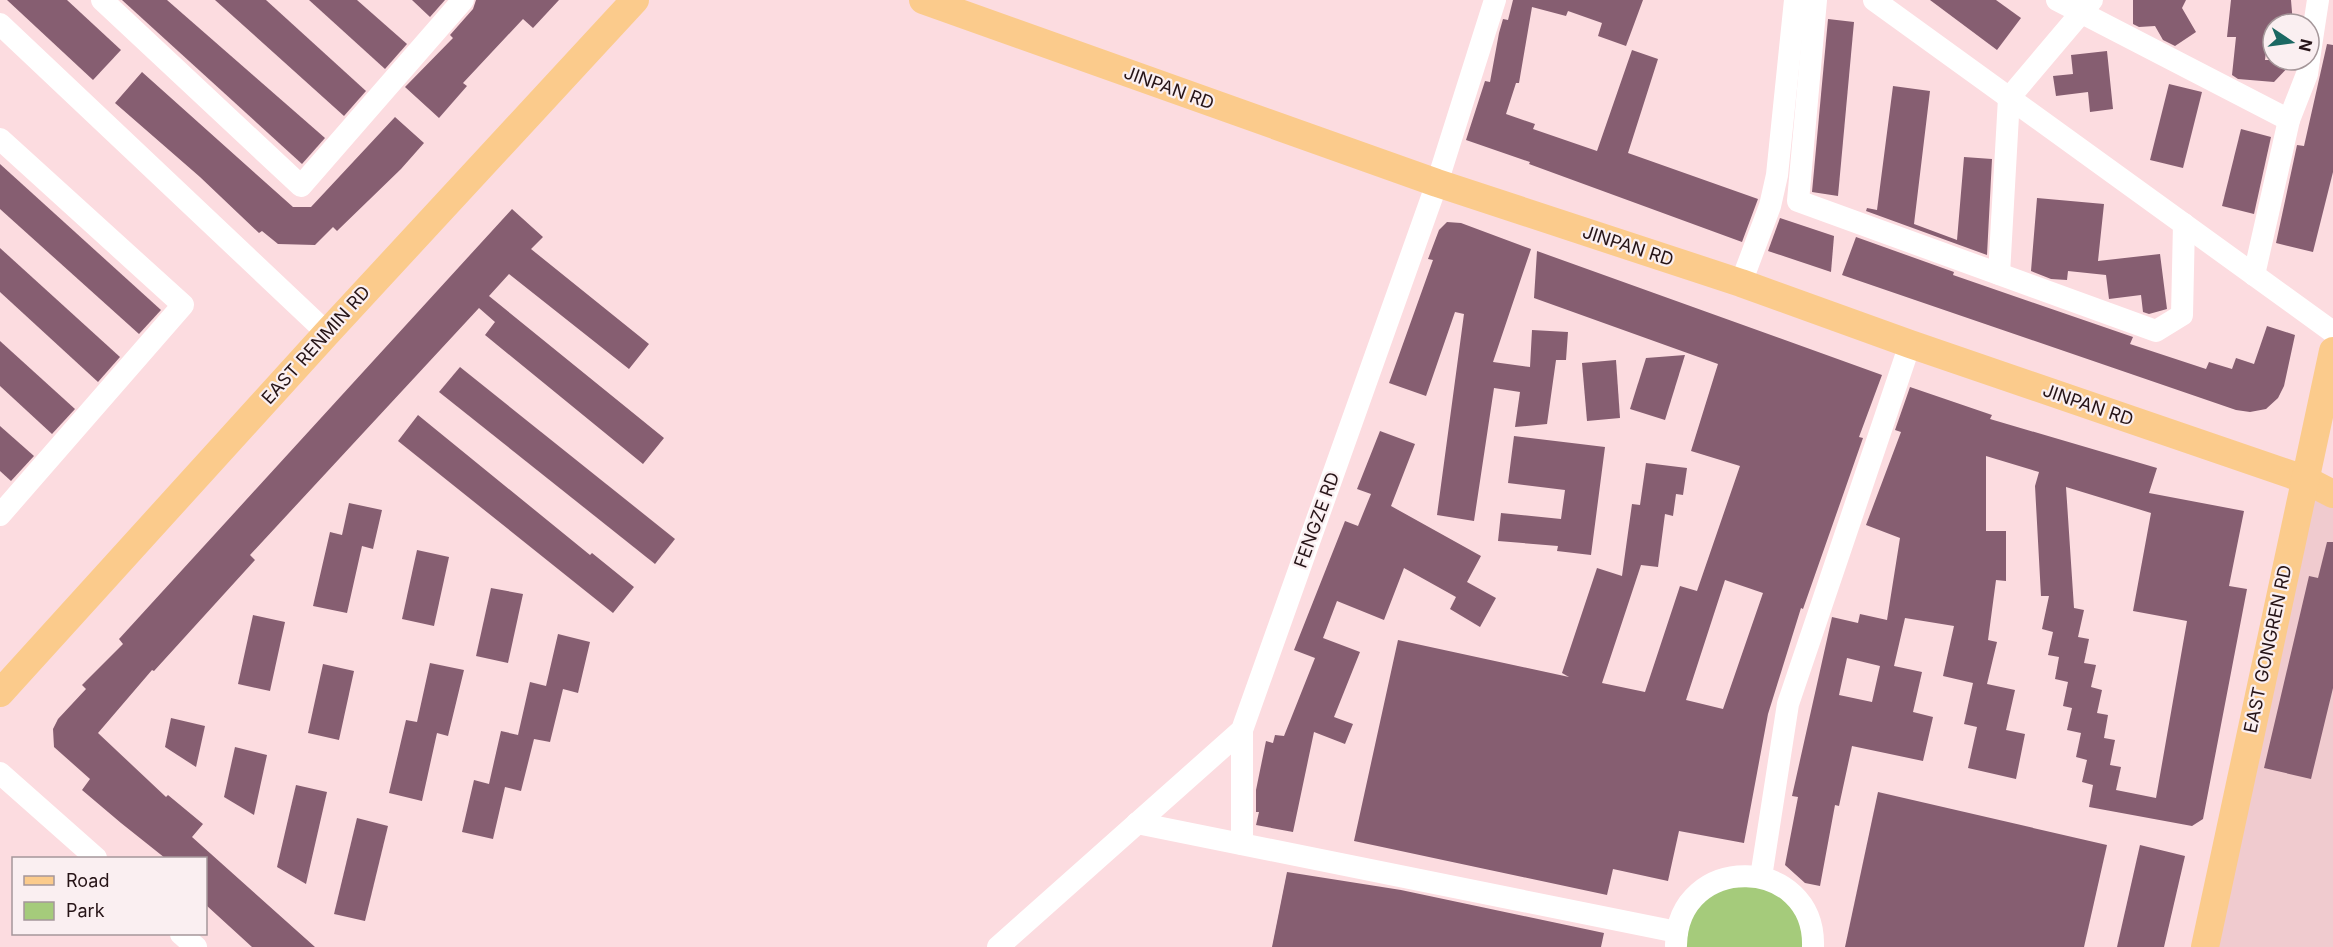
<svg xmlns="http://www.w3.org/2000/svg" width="2333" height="947" viewBox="0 0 2333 947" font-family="Inter,sans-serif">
  <rect width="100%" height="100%" fill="#fcdce0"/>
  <path fill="#f0cbcf" d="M2304,479L2333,494V947H2205Z"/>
  <path fill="#a5cb7b" d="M1717,880L1782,886L1813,947H1676L1677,932Z"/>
  <g fill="#865e71" fill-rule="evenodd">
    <path d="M7,0H67L121,50L93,80Z"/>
    <path d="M122,0H167L325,138L302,164Z"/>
    <path d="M215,0H266L366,91L344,116Z"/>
    <path d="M309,0H357L407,44L385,69Z"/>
    <path d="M412,0H445L430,17Z"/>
    <path d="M476,0H559L533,28L523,19L463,83L467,86L439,118L405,87L453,38L450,35L473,9Z"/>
    <path d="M1513,0H1643L1626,46L1598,36L1602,23L1568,11L1566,16L1532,7L1519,83H1516L1506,114L1535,124L1533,129L1597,151L1632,50L1658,59L1628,153L1758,199L1742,242L1529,164L1530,162L1466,140L1485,81L1490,82L1499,33L1503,19L1508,20Z"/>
    <path d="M1930,0H1996L2021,18L1997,50Z"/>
    <path d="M2133,0H2186L2182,8L2196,32L2175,46L2163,40L2155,26L2139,27L2133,24Z"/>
    <path d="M2231,0H2291L2293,24H2269L2265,60H2295L2274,82L2238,79L2232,75L2236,37H2227Z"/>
    <path d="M1828,19L1854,22L1838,196L1812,192Z"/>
    <path d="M2327,44L2333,45V172L2313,252L2276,243L2297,145L2304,146Z"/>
    <path d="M2107,51L2113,109L2090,112L2088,92L2056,96L2053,76L2073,74L2071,55Z"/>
    <path d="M142,72L293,207H311L395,117L424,143L401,169L337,231L333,227L315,245L278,244L262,231L259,233L200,177L115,103Z"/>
    <path d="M2169,84L2202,92L2183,168L2150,160Z"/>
    <path d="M1893,86L1930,91L1914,224L1957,240L1964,157L1992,159L1987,255L1866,211L1867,208L1877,210Z"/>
    <path d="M2241,129L2271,137L2254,214L2222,206Z"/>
    <path d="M0,164L161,310L139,334L0,209Z"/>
    <path d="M2037,198L2104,204L2098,261L2160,254L2167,309L2149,314L2143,312L2141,295L2109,299L2106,275L2068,271L2067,280L2051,279L2031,271Z"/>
    <path d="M512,209L543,237L531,249L649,344L629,369L509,274L489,296L664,438L643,464L485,335L495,322L479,308L250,555L255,560L154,671L152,670L98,733L166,797L168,795L203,824L192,837L315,947H252L206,905V858H165L121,823L82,790L90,779L54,747L53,729L58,719L86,689L82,685L123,644L119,639Z"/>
    <path d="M1780,218L1834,236L1831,272L1768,251Z"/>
    <path d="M1447,222L1461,223L1531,249L1493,362L1530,367L1532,330L1568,332L1566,360H1556L1547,424L1515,427L1520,392L1494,388L1474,521L1437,515L1464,314L1455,312L1426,396L1389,383L1433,260L1428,259L1439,230Z"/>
    <path d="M1856,237L1954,272L1953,275L2133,337L2130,344L2206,369L2209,362L2232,369L2236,358L2254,364L2267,326L2295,335L2284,386L2278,398L2266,409L2250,412L2236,410L1842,275Z"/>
    <path d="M0,248L120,357L98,382L0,292Z"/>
    <path d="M1537,251L1882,375L1859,437L1863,438L1803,609L1801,608L1768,714L1744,843L1679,831L1668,881L1613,869L1607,895L1354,841L1398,640L1569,677L1562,673L1597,568L1622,576L1632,504L1640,505L1646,463L1687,468L1683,495L1676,494L1673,516L1665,514L1658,567L1641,565L1602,683L1645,692L1680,586L1697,591L1740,466L1691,451L1718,364L1534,298ZM1725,580L1763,593L1723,709L1686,700Z"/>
    <path d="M0,341L75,409L52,434L0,386Z"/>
    <path d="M1685,355L1665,420L1630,409L1646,358Z"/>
    <path d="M1616,360L1620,418L1587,421L1582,363Z"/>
    <path d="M460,367L675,539L655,564L439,392Z"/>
    <path d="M1910,387L1992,415L1990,419L2157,468L2149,493L2244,511L2229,586L2247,589L2203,819L2192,826L2089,807L2093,785L2082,782L2087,760L2076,757L2081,733L2067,730L2072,708L2063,706L2068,682L2055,679L2059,657L2048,655L2053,632L2042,629L2049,596H2041L2035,486L2039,472L1986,456V531H2006V581L1996,580L1988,640L1997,642L1987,684L2015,690L2006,730L2025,734L2016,779L1968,768L1977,727L1964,724L1973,683L1943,676L1954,626L1905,618L1894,666L1922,672L1913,712L1933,717L1923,761L1852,746L1839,806L1835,805L1820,886L1805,883L1785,865L1798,797L1792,796L1832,617L1858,623L1860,614L1887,620L1900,538L1866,525L1901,432L1895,430ZM2066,487L2151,513L2133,611L2187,621L2156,798L2116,790L2121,767L2110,765L2115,740L2104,738L2108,715L2097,713L2102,690L2091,687L2096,665L2084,663L2089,639L2078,637L2084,610L2074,608ZM1847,658L1880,666L1872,702L1839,695Z"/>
    <path d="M418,415L590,555L592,553L634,587L613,613L398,441Z"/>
    <path d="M0,426L34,456L11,481L0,471Z"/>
    <path d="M1380,431L1415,444L1391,506L1481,556L1467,582L1496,598L1480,627L1450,609L1456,597L1404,568L1384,620L1337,601L1323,638L1360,652L1334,717L1353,724L1345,744L1314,732L1293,832L1256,825L1259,812H1256V790L1266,741L1273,743L1275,735L1284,736L1315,658L1294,650L1345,521L1358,526L1371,494L1357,489Z"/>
    <path d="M1514,436L1605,447L1591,555L1557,551L1558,546L1498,541L1501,513L1561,519L1565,490L1508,483Z"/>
    <path d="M349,503L382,510L373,549L362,546L347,613L313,606L330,532L342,535Z"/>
    <path d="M2327,542H2333V688L2311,779L2264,768L2309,576L2318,578Z"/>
    <path d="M417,550L449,557L434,626L402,619Z"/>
    <path d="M491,588L523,594L508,663L476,656Z"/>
    <path d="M253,615L285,622L270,691L238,684Z"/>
    <path d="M558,634L590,642L578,693L563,689L550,742L534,739L521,791L505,787L493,839L462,832L474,780L489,784L501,731L518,735L530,682L546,686Z"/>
    <path d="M430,663L464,670L448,736L437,733L422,801L389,793L406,720L417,722Z"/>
    <path d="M323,664L354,671L339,740L308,733Z"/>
    <path d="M171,718L205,726L196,767L165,747Z"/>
    <path d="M235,747L267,755L254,815L224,797Z"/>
    <path d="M296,785L327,792L306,884L277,867Z"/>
    <path d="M1878,792L2107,845L2084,947H1845Z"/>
    <path d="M357,818L388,826L365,921L334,914Z"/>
    <path d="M2140,845L2185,856L2164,947H2117Z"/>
    <path d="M1287,872L1401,890L1604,933L1601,947H1272Z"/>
  </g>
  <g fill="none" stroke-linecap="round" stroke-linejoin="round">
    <g stroke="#fff" stroke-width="22">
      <path d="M102,0L301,186L463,0"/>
      <path d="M1816,0L1798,201L2156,331L2182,315L2184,224"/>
      <path d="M1874,0L2333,332"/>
      <path d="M2057,0L2289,120"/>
      <path d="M0,24L327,333"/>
      <path d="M2309,59L2318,0"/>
      <path d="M0,139L183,305L0,515"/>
      <path d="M1999,274L2009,98L2092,0"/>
      <path d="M2254,275L2289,120L2307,74L2309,60"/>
      <path d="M1741,283L1770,206L1777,175L1795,0"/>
      <path d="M0,773L96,858"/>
      <path d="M1137,823L1677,932"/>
      <path d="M1242,844V730"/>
      <path d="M1761,877L1788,704L1910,344"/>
      <path d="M181,934L196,947"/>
      <path d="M1676,945C1678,851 1816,855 1813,947"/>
      <path d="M998,947L1242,730L1437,183L1495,0"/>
    </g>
    <g stroke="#fbcb8c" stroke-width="28">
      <path d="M923,0L1437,183L1741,283L1910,344L2304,479L2333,494"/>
      <path d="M0,693L327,333L635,0"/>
      <path d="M2205,947L2333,351"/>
    </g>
  </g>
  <g text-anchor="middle" stroke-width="4.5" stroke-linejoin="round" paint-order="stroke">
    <g font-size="18" fill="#261417" stroke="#faeff1">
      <text transform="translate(1169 88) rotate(20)" y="6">JINPAN RD</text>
      <text transform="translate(1628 246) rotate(18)" y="6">JINPAN RD</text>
      <text transform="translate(316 345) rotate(-48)" y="6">EAST RENMIN RD</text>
      <text transform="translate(2088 405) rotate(19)" y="6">JINPAN RD</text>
      <text transform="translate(1317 520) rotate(-70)" y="6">FENGZE RD</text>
      <text transform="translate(2268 649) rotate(-78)" y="6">EAST GONGREN RD</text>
    </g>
  </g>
  <rect x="12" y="857" width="195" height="78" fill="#faeff1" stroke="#a5979a" stroke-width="1.5"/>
  <rect x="24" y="876" width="30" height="9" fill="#fbcb8c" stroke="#a5979a" stroke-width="1.5"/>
  <text x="66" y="887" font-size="18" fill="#261417">Road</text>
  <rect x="24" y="902" width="30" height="18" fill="#a5cb7b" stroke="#a5979a" stroke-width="1.5"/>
  <text x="66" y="917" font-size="18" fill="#261417">Park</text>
  <g transform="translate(2291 42) rotate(103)"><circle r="28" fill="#faeff1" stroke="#a5979a" stroke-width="1.5"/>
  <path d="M0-4.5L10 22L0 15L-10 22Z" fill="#1b6863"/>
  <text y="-9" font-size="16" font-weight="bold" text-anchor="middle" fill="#261417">N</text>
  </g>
</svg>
